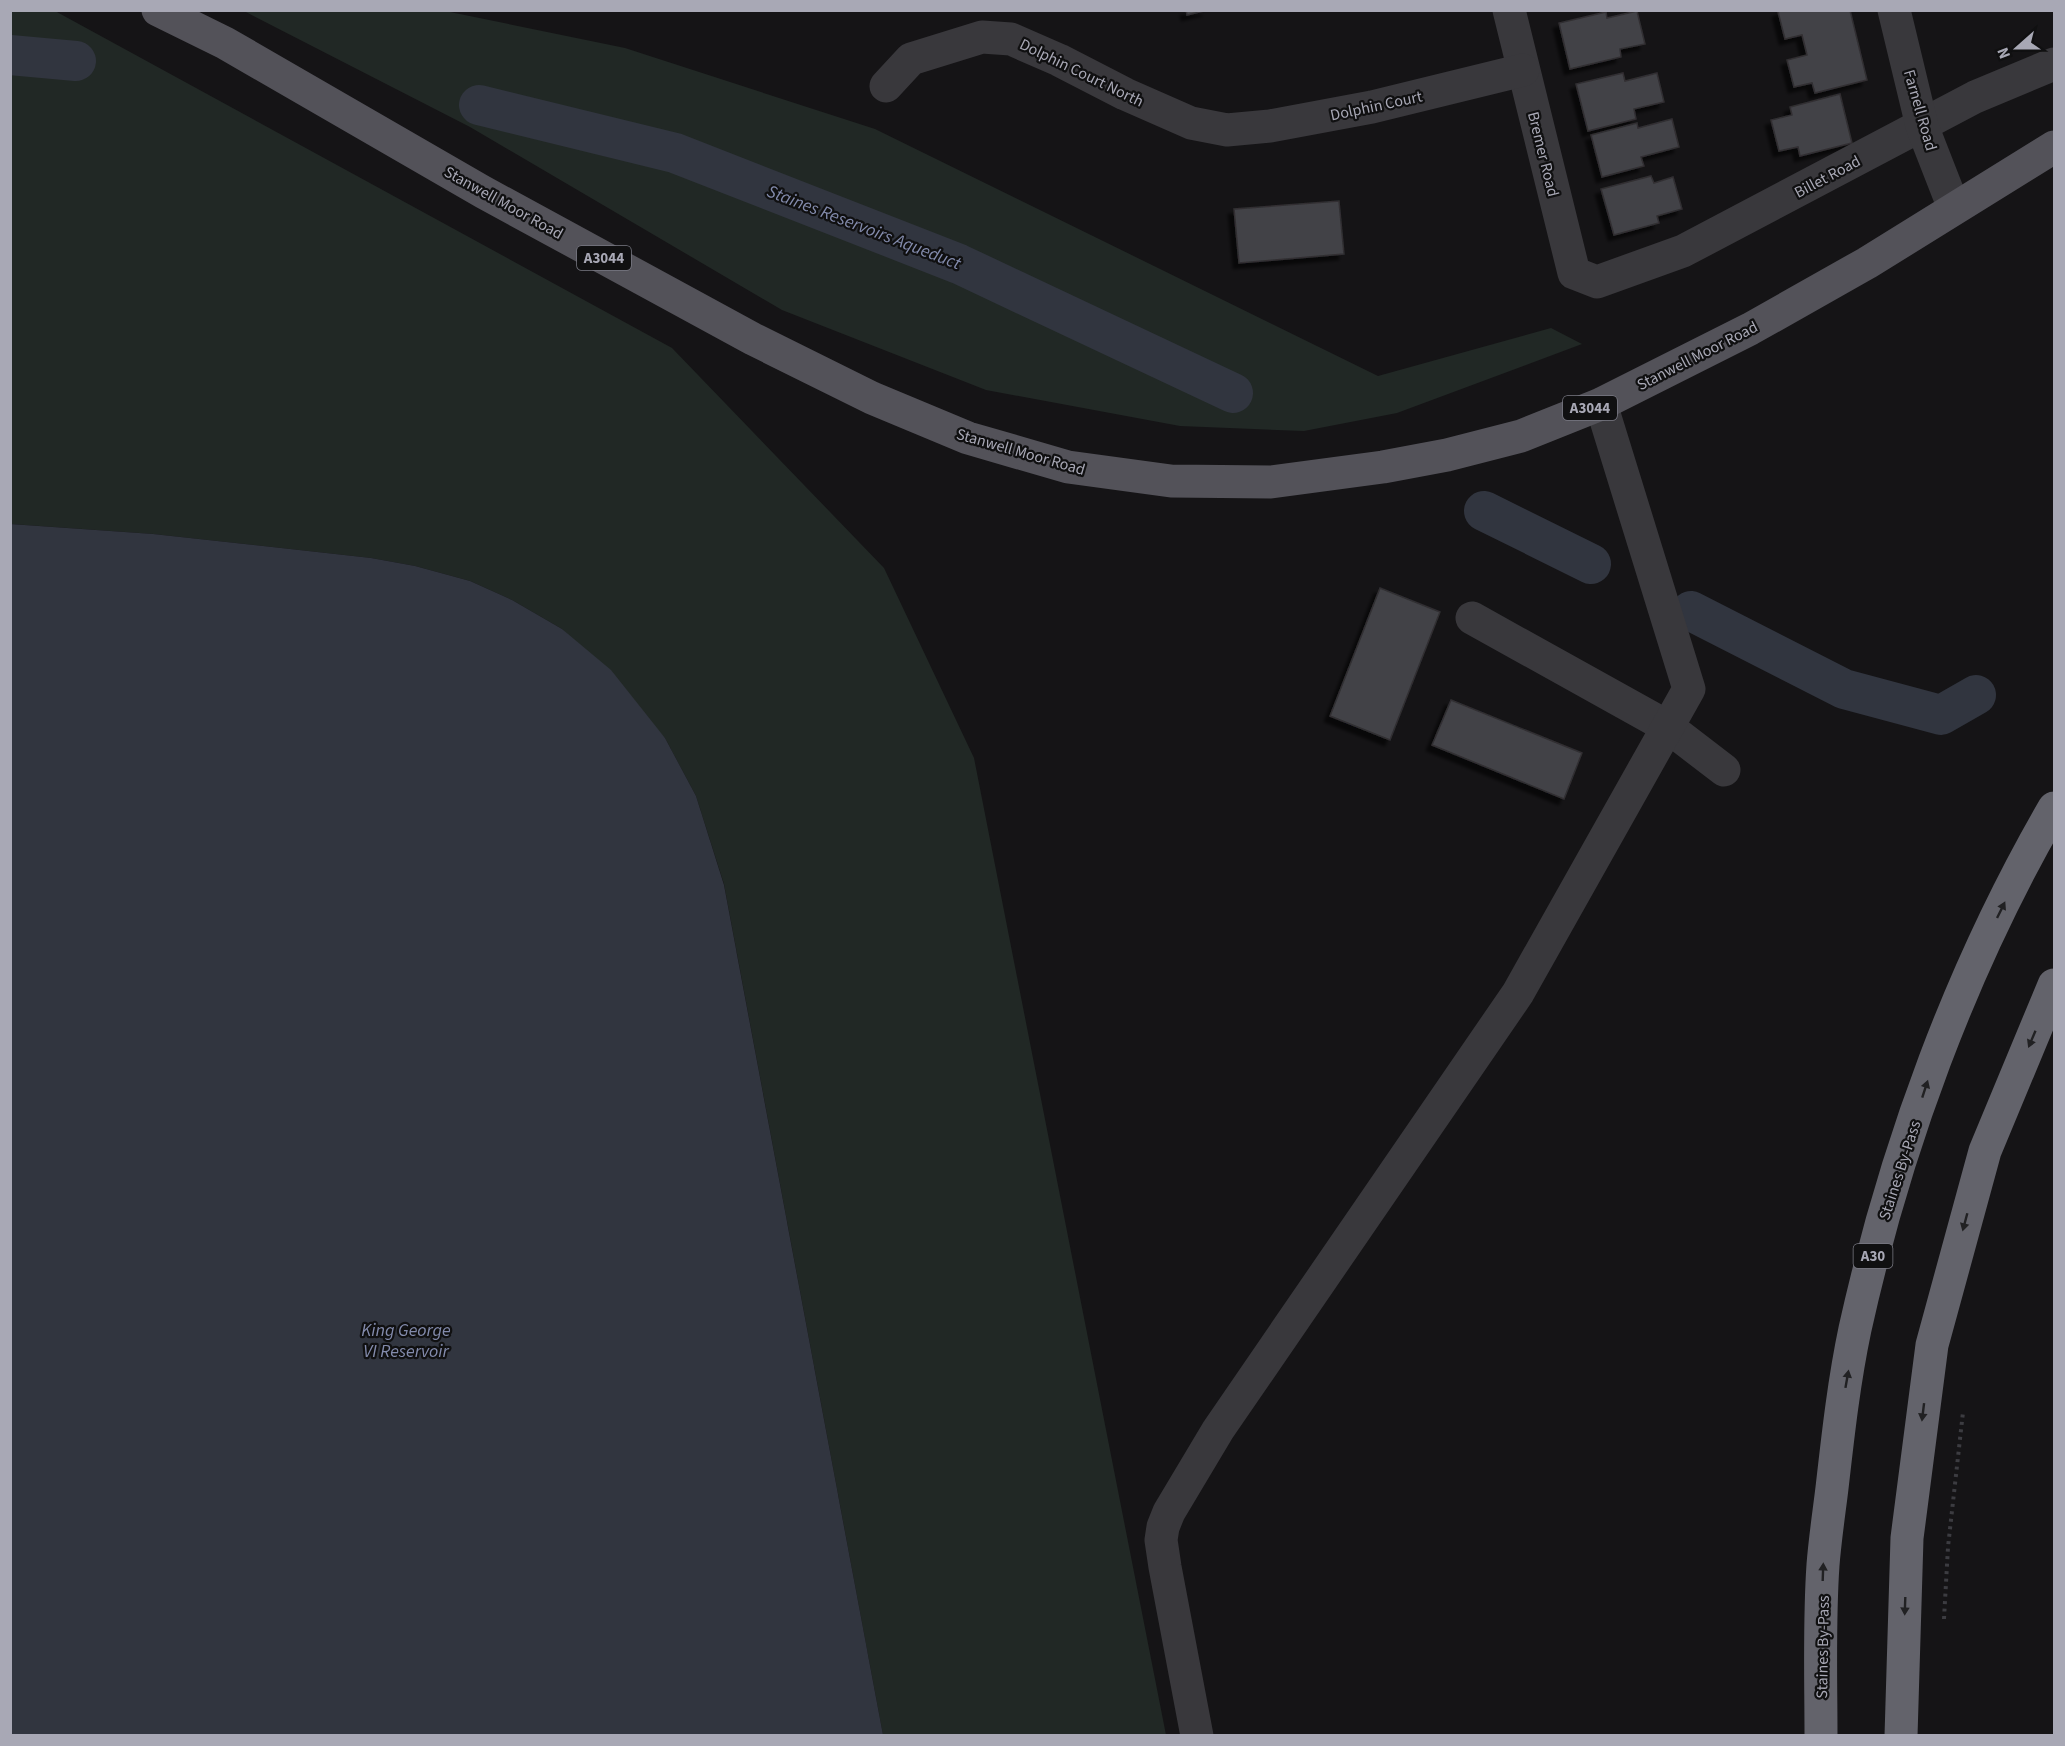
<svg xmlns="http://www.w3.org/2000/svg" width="2065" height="1746" viewBox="0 0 2065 1746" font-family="'Source Sans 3',sans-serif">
  <defs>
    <filter id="shadow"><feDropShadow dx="-5.5" dy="5.5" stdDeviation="1.5" flood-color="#0009"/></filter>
  </defs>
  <rect width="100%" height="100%" fill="#151416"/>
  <g fill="#212825">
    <path d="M10,11H55L672,348L884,568L974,758L1166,1735H883L724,884L696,796L665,738L562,629L512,600L470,581L415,566L371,558L153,534L11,524Z"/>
    <path d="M244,11H445L625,48L875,129L1378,376L1551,328L1582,344L1397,413L1304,431L1180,426L986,390L782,310L470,127Z"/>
  </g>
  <path fill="#31353f" d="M10,524L153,534L371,558L415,566L470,581L512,600L562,629L611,670L665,738L696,796L724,885L883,1735H11Z"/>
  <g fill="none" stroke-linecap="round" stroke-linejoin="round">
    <g stroke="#31353f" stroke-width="40">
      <path d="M10,55L76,61"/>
      <path d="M479,105L675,153L959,264L1233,393"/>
      <path d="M1484,511L1591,564"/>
      <path d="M1691,611L1844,689L1941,715L1976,695"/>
    </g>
  </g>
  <g fill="#424246" stroke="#302f32" stroke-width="1.5" filter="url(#shadow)">
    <path d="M1186,10H1208L1187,15Z"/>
    <path d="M1782,10H1850L1867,80L1815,93L1812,83L1794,87L1787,60L1807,55L1802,35L1785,39L1778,12Z"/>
    <path d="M1637,11L1645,44L1620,49L1621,57L1570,69L1559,23L1606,12L1607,18Z"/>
    <path d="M1623,73L1625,81L1657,73L1664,102L1634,109L1636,119L1588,131L1576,84Z"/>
    <path d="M1840,94L1852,143L1800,156L1798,147L1779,151L1771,120L1792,115L1790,107Z"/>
    <path d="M1672,119L1679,147L1641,157L1644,166L1602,177L1591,135L1637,123L1638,128Z"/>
    <path d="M1651,176L1654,183L1673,177L1682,209L1657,216L1659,223L1614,235L1601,189Z"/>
    <path d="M1339,201L1344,254L1239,263L1234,209Z"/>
    <path d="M1380,588L1440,612L1390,740L1330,716Z"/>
    <path d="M1451,700L1582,753L1564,799L1432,745Z"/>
  </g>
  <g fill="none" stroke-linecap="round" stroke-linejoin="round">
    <path stroke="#3c3c41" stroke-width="4" stroke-dasharray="3 4.5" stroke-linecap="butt" d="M1944,1619L1948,1547L1963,1412"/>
    <g stroke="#39383c" stroke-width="33">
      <path d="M1509,10L1574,273L1597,282L1683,251L1975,97L2054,64"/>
      <path d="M1894,10L1922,126L1954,208"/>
      <path d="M886,86L911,59L982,37L1011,39L1059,60L1125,94L1191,123L1227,130L1270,126L1372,107L1523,70"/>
      <path d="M1472,618L1668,727L1724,770"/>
      <path d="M1197,1736L1165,1567L1161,1540L1163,1527L1169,1512L1218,1430L1518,993L1689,689L1601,404"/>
    </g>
    <path stroke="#535259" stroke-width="33" d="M158,10L225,43L483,192L753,339L872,398L968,438L1068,467L1171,481L1271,482L1383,467L1447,455L1521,436L1601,404L1750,329L1867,263L2054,147"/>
    <g stroke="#63636b" stroke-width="33">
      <path d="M1821,1736C1821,1679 1819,1622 1823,1565C1825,1539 1829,1513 1832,1488C1838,1435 1844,1381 1855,1329C1895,1149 1961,968 2054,808"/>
      <path d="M1901,1736L1907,1538L1932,1345L1985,1151L2054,985"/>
    </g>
  </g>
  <defs><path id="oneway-solid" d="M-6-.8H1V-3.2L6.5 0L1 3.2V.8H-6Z" transform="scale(1.5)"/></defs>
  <g fill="#212123">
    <use href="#oneway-solid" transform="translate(2001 910) rotate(-64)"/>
    <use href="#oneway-solid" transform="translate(2032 1039) rotate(113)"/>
    <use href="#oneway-solid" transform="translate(1925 1089) rotate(-72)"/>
    <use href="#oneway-solid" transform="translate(1965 1222) rotate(105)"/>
    <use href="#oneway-solid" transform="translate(1847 1379) rotate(-80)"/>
    <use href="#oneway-solid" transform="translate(1923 1412) rotate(97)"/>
    <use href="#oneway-solid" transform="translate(1823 1572) rotate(-88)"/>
    <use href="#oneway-solid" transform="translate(1905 1606) rotate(92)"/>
  </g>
  <g text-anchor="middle" stroke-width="4.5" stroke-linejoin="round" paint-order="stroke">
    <g fill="#101011" stroke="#7a7a84" stroke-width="1.5">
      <rect x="577" y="246" width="54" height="24" rx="4.5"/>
      <rect x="1563" y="396" width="54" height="24" rx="4.5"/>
      <rect x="1853.5" y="1244" width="39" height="24" rx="4.5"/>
    </g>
    <g font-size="15" font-weight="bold" fill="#a8a8b5">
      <text x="604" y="263">A3044</text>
      <text x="1590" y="413">A3044</text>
      <text x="1873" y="1261">A30</text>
    </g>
    <g font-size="16" fill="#a8a8b5" stroke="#101011">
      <text transform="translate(1082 72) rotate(26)" y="6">Dolphin Court North</text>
      <text transform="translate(1376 105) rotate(-12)" y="6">Dolphin Court</text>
      <text transform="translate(1921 110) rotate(74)" y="6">Farnell Road</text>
      <text transform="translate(1544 154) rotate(76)" y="6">Bremer Road</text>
      <text transform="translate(1827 176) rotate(-28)" y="6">Billet Road</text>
      <text transform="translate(504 202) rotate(29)" y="6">Stanwell Moor Road</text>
      <text transform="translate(1697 355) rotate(-27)" y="6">Stanwell Moor Road</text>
      <text transform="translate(1021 451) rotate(16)" y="6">Stanwell Moor Road</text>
      <text transform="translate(1899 1170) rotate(-72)" y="6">Staines By-Pass</text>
      <text transform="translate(1822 1647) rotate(-89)" y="6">Staines By-Pass</text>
    </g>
    <g font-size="18" font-style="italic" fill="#838bac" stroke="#101011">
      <text transform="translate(864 227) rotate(21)" y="6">Staines Reservoirs Aqueduct</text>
      <text x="406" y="1336">King George<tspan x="406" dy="21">VI Reservoir</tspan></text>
    </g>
  </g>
  <rect width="2065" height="1746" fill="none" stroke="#a8a8b5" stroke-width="24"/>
  <g transform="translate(2017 48) rotate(249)" stroke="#101011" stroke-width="4.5" paint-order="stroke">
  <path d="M0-4.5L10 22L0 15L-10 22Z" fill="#a8a8b5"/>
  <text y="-9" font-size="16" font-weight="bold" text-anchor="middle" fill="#a8a8b5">N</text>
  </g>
</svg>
